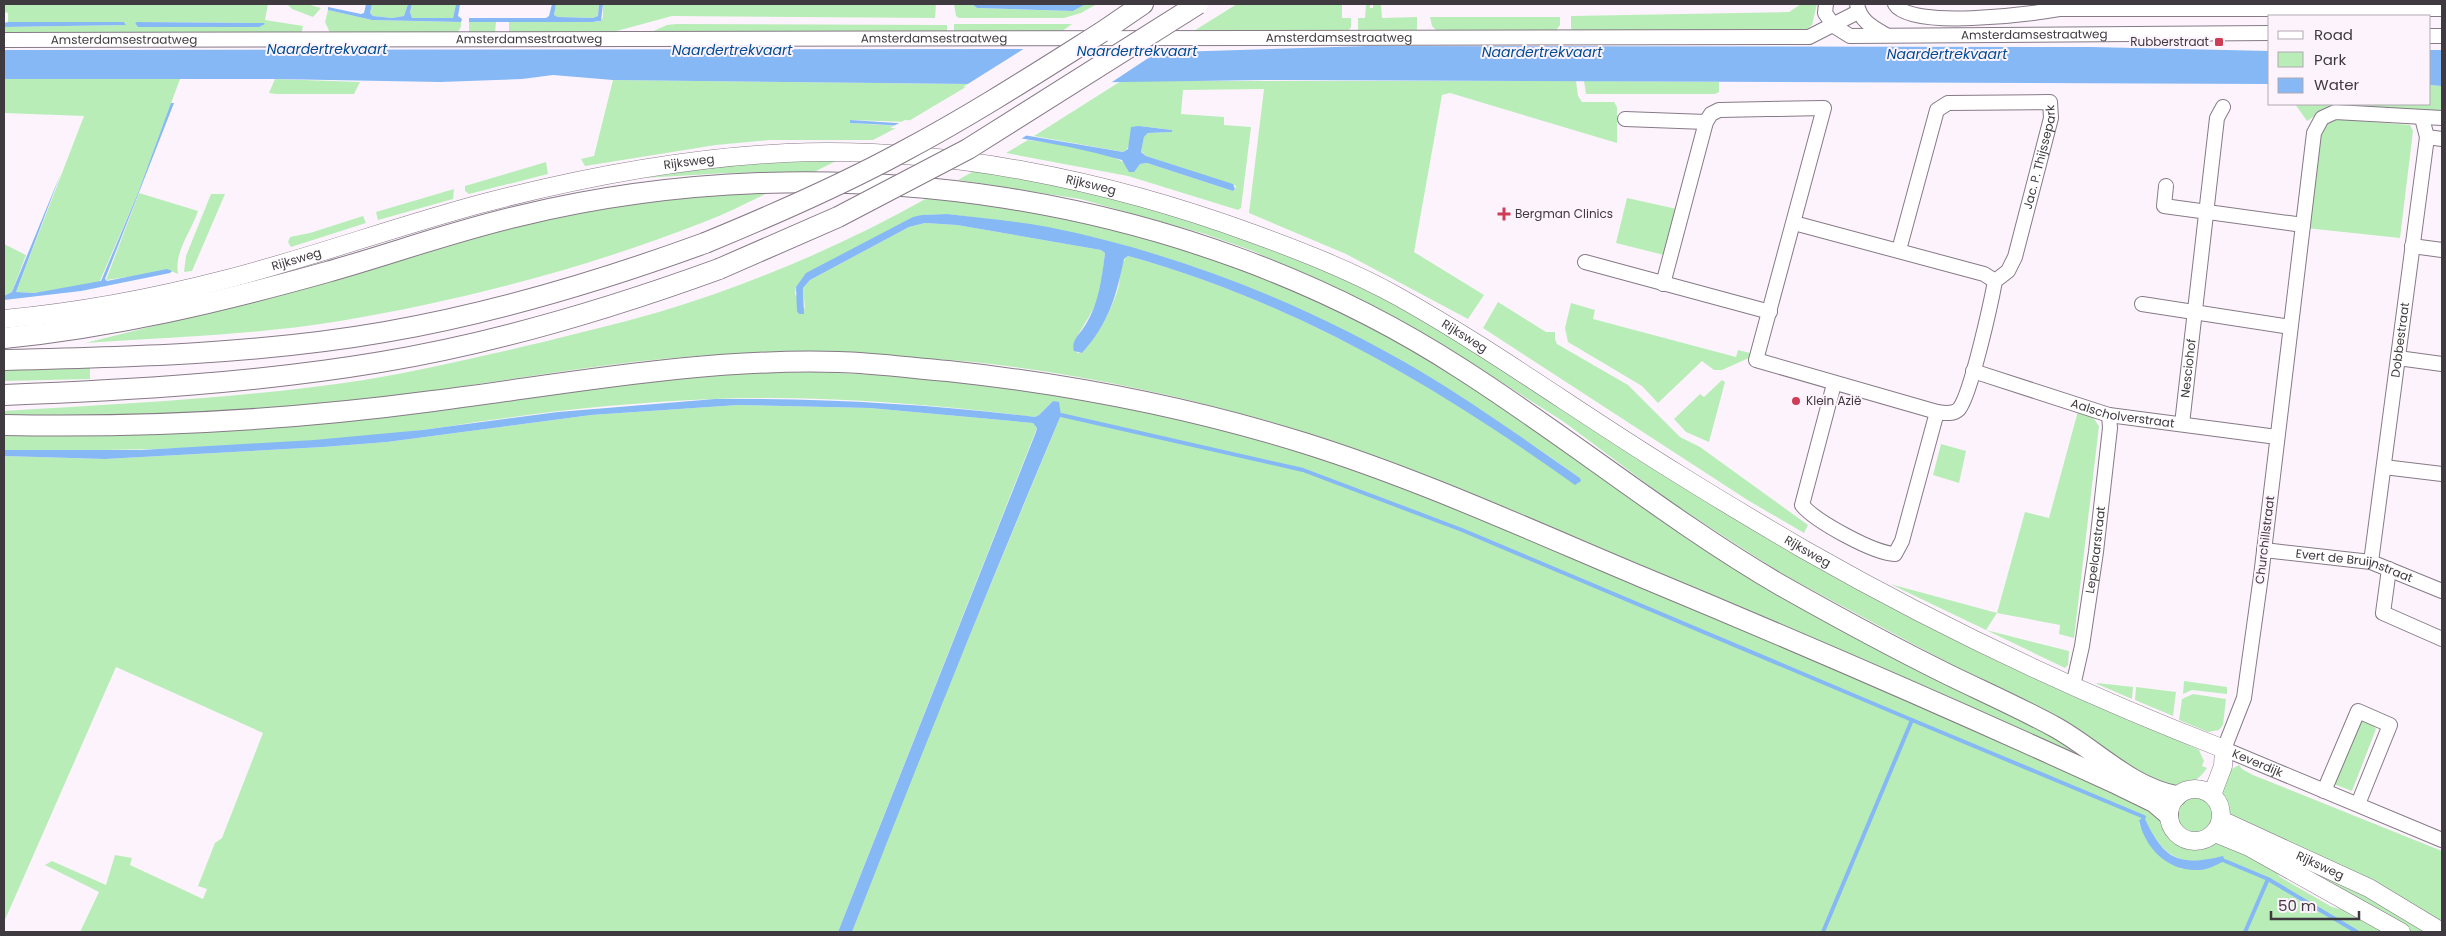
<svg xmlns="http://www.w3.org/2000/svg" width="2446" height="936" viewBox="0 0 2446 936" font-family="Poppins,sans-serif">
  <rect width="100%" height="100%" fill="#fdf3fd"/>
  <g fill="#b9edb8" fill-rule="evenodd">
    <path d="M4,4H268L265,20L303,26L301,35H4V27L126,25L124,22H8V13L4,12ZM137,22L264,23L259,27H138L135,23Z"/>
    <path d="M287,4H307L321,8L313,17L292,9Z"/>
    <path d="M372,4H408L404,16L392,18L373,16L370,13Z"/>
    <path d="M412,4H456L453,18H412L410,12Z"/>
    <path d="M556,4H599L598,16L593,18L558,17L554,15Z"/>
    <path d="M603,4H936L935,18L672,16L613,32L509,35V22H598L603,18Z"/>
    <path d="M954,4H972L977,8L1073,11L1086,4H1097L1081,13L1064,18H959L956,16Z"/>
    <path d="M1237,4H1342V18H1351V27L1347,33L1189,34Z"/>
    <path d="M1366,4H1370V8H1373V4H1381L1382,18L1417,17V33H1361L1358,29V18H1365Z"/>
    <path d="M1801,4H1817L1812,25L1806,30L1574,33L1571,28V16L1789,12Z"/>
    <path d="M328,10L372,20L461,22V27L457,33L331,35L325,22Z"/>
    <path d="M1430,17H1560V25L1554,33H1439L1432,26Z"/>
    <path d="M469,22H496L495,33L473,36L469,31Z"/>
    <path d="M676,24L947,25V34L649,33L667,25Z"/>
    <path d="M954,24H1072L1058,34H954Z"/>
    <path d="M4,79H180L138,193L99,283L34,293L16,292L84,116L4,113Z"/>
    <path d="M275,79L360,82L354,94H276L269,93Z"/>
    <path d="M613,80L971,84L907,122L850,120V123L900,126L873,140H770L716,145L585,166L581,159L594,156Z"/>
    <path d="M1121,81H1576L1578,96L1582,102H1614L1617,107V143L1450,93L1442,95L1414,252L1484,295L1468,319L1346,254L1249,213L1264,89L1183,90L1181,114L1224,117V125L1251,127L1241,208L1238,210L1128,176L1006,153L1028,140C1064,145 1105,148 1135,169L1140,164L1147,163L1233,191L1235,189L1236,186L1146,156L1141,151L1144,137L1148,133L1172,132V130L1139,126L1127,149L1123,152L1034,136Z"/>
    <path d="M1584,81L1719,82V92L1715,94H1586Z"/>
    <path d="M2430,85L2442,86V114L2339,107H2328L2307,121L2295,104H2430Z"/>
    <path d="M2336,119L2410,125L2413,131L2400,238L2306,228L2316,141L2328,121Z"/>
    <path d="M838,160L814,172L728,173L643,178L729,165Z"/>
    <path d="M546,162L548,174L469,194L465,191V186Z"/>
    <path d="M974,171L1057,184L1204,222L1321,268L1406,310L1488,357L1630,452L2121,714L2199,750L2204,761L2202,766L2207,768C2198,782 2187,785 2171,790L1973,676L1784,575L1675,505L1564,422L1446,347L1372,306L1253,251L1205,234L1080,199L958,180Z"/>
    <path d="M454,189L453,199L378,220L376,212Z"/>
    <path d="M776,189C752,200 728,213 704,222C587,268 464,300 340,321C256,335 170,337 85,343L251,302L498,228L586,209Z"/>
    <path d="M139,193L198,211C191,232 174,252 178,274L171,271L106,280Z"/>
    <path d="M211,194H225L192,271L184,272L186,256Z"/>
    <path d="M929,197L1061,216L1190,249L1311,296L1408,345L1590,465L2039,724L2114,773C1939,696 1765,618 1590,544C1488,501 1387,456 1281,425C1187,397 1089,376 991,364C943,358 896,358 848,356C822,355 796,352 771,353C632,354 494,385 355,401C239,414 121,416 4,420V411C124,404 245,398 364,380C424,370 483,356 543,342C581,332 621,323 659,312C752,284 844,245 929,197ZM947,214C1005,221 1062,229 1118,244C1293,290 1434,375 1580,478L1575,484C1435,385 1294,302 1128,256C1119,262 1121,279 1118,289C1110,313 1099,334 1082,353H1078L1073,348C1074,338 1091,316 1096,303C1102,287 1103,269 1105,253L1101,250L957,225L925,223L909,227L810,280L803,288L805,309L795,294L796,287L922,215Z"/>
    <path d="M1627,198L1677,209L1664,255L1616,243Z"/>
    <path d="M363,216L366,223L291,247L288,242L290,237L310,233Z"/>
    <path d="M4,244L26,255L12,292L4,296Z"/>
    <path d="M1498,302L1546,332H1555V339L1557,344L1628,385L1680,437L1700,447L1808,525L1804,533L1749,501L1483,328Z"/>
    <path d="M1571,303L1595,310L1593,319L1736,357L1738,350L1750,353L1751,357L1722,370H1714L1702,361L1658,403L1642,386L1568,342L1565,328Z"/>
    <path d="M90,368V379L4,381V370Z"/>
    <path d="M813,372L904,376L1055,393L1182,419L1268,442L1372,475L1784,640L2162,814C2169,846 2187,851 2216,841L2271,866L2280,877L2332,907L2358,913L2393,932H852L913,772L1061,415L1059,405L1053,401L1039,415L1035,417C929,404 820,395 713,399C644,402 575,408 506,418C467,423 428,430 388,434C260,447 132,452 4,450V434L670,379L757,373ZM2144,818C2159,847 2172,867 2209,859L2181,869L2140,826L2139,820Z"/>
    <path d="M1722,380L1725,382L1709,442L1686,432L1674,419L1700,394L1704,397Z"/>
    <path d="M738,405L870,408L1033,423L1037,428L838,932H80L99,892L45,865L52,861L106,885L115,855L132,858L130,865L203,899L207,889L198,886L215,843L222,838L263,733L116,667L4,922V456L105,459L323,447L387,442L591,415Z"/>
    <path d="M2078,411L2092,416L2099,426L2074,638L2059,634L2060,625L1997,613L1986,630L2069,651L2068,665L2065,668L1890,584L1997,613L2025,512L2049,518Z"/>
    <path d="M1941,444L1966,451L1959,483L1933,475Z"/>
    <path d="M2184,681L2227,687V694L2192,690L2183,694Z"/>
    <path d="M2097,683L2133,687L2132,699L2097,684Z"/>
    <path d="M2136,687L2176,692L2173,716L2135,700Z"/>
    <path d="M2193,694L2226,699L2223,725L2219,730L2208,732L2179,720L2182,699Z"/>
    <path d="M2363,721L2372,724L2376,729L2352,791L2331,783L2356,726Z"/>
    <path d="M2239,765L2242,769L2253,775L2442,851V928L2227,813L2221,793L2230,770Z"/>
    <circle cx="2195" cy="816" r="19"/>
    <path d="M2257,841L2372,895L2425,932H2406Z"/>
  </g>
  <g fill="#85b8f4">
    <path d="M366,4H372L370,13L373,16L392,18L404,16L408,4H412L410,12L412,18H453L456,4H460L458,16L462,19L461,22L372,20L328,10V7L361,14L364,13Z"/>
    <path d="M552,4H556L554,15L558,17L593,18L598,16L599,4H603L601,21L592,22H469V18H546L549,16Z"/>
    <path d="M972,4H1086L1073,11L977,8Z"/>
    <path d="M8,22H124L126,25L4,27V23Z"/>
    <path d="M137,22L264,23L265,24L259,27H138L135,23Z"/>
    <path d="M1368,46L2091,47L2270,51V84L1266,80L971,84L613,80L553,75L522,79L440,82L275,79H4V50L1100,49L1175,52Z"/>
    <path d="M2430,50H2442V86L2430,85Z"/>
    <path d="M171,103H174L105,279L107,281L167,269L172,271L170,273L81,291L4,300V296L12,292L61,173L16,292L34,293L101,281L138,193Z"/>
    <path d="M850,120L988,129L1123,152L1128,149L1131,127L1139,126L1172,130V132L1148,133L1144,137L1141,152L1146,156L1233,184L1235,189L1233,191L1147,163L1140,164L1134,172H1129L1122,160C1033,135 941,127 850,123Z"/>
    <path d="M947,214C981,218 1015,221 1048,227C1178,253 1306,304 1420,371C1475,404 1527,441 1580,478L1581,481L1575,485C1435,385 1294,302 1128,256L1124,259C1116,297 1109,323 1082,353L1074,351C1070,341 1081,333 1086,324C1099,303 1102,277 1105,253L1101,250L957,225L925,223L909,227L810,280L803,288L804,314H799L797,311L796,287L806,273L913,217L922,215Z"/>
    <path d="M715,399C822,398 928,404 1035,417L1039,415L1053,401L1059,402L1061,415C989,586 919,759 852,932H838L1036,432L1037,428L1033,423L870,408L738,405L591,415L387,442L323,447L105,459L4,456V450H141L314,440L422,430L558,412Z"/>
    <path d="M2144,817C2164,859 2177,867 2223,856L2225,861C2217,864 2208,870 2199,870C2169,872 2145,849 2139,820Z"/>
  </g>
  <g fill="#fdf3fd">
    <path d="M1100,46L1162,49L1109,84L963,87L1025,48Z"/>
    <path d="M905,120L988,127L1030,133L1018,141L982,135L890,128Z"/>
  </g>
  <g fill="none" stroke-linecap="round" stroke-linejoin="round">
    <g stroke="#85b8f4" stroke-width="4">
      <path d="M1061,415L1303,470L1462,530L1912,720"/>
      <path d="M2225,861L2268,879L2357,932"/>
      <path d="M1823,932L1912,720L2144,817"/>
      <path d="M2245,932L2268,879"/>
    </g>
    <g stroke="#867a86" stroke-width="16">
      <g id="minor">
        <path id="s1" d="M1826,4L1825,13L1834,26L1850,36L2270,33"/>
        <path d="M1857,4C1860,21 1872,27 1886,35"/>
        <path d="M1895,4C1911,30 2030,14 2059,9H2442"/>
        <path d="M2430,36H2442"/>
        <path id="s2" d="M4,40L1809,37L1858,12"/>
        <path id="s3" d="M2442,118L2335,112L2322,118L2314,133L2261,576L2244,698L2224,749L2442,840"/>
        <path d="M1625,119L1706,122"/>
        <path d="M2427,137L2442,139"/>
        <path d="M2166,186L2164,206L2303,225"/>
        <path d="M1794,223L1984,274L1995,281"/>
        <path d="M2412,246L2442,250"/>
        <path d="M1585,262L1770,312"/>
        <path id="s4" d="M1663,284L1706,122L1711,114L1719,110L1824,108L1756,360L1937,412C1944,413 1953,415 1959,409C1971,394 1991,303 1995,281L2008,271L2015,257L2051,118L2050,102L1948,103L1937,110L1899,250"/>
        <path d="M2142,304L2290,327"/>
        <path d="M2398,358L2442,364"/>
        <path id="s5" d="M1973,371L2109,415L2277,437"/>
        <path d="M1834,384L1802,505C1815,521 1873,553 1895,554L1902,541L1937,412"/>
        <path id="s6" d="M2182,424L2217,118L2223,107"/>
        <path d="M2384,467L2442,474"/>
        <path id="s7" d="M2264,550L2371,562L2442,591"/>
        <path id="s8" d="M2371,562L2427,137L2422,118"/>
        <path d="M2389,569L2383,613L2442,639"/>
        <path id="s9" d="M2073,686L2082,646L2096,552L2110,428L2109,415"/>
        <path d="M2324,791L2358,711L2390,725L2358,804"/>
      </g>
    </g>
    <g stroke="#867a86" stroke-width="19">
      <g id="major">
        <path id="s10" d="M4,319C79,312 154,298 227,279C312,257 395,227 480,204C579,178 683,158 786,153C944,146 1107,180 1254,234C1303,252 1352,271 1397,296C1494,350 1585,417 1680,475C1720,500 1762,525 1803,549C1938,626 2079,693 2224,749"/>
        <circle cx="2195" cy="815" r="26"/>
        <path d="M2212,795L2223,766L2224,749"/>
        <path id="s11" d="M2221,820L2369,888L2442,932"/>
        <path d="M2215,833L2249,847L2401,932"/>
      </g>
    </g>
    <g stroke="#867a86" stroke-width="22">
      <g id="highway">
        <path d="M1102,32L1143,4"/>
        <path d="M4,338C114,327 220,302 327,272C391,254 454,231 519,216C831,140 1189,193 1460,368C1570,438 1670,521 1782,586C1837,617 1892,647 1949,675C1984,692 2020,708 2055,727C2095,749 2129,787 2176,796"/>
        <path d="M4,360C131,357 259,354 385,332C494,313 601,281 705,243"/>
        <path d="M4,395C130,390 256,383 381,362C496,343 609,309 719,269"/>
        <path d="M4,425C147,428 290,420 433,401C567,384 701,358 838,362C875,363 911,368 948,371C1068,384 1188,407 1304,443C1419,479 1530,530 1642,577C1801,643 1960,712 2117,784L2154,802L2168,814"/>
      </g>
    </g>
    <use href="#minor" stroke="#fff" stroke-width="14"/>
    <use href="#major" stroke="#fff" stroke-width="18"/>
    <use href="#highway" stroke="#fff" stroke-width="20"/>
    <g stroke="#867a86" stroke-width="22" stroke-linecap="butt">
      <g id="highway-bridge">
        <path d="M705,243C773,215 840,186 904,151C972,115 1037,73 1102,32"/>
        <path d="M719,269L838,217L968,149L1198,4"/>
      </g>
    </g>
    <use href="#highway-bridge" stroke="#fff" stroke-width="20"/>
  </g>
  <g fill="#cd3d56" stroke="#fdf3fd" stroke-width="2">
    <rect x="2214" y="37" width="10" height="10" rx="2.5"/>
    <path d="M1501.5 206.5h5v5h5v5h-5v5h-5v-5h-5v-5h5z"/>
    <circle cx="1796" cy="401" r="5"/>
  </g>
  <g text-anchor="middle" stroke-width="4" stroke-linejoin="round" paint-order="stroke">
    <g font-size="12" fill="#3f3a3f" stroke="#fdf3fd">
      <text dy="4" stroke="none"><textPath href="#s1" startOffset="228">Amsterdamsestraatweg</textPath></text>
      <text dy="4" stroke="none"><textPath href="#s2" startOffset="930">Amsterdamsestraatweg</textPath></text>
      <text dy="4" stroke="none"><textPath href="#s2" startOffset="1335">Amsterdamsestraatweg</textPath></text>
      <text dy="4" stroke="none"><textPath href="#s2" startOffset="120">Amsterdamsestraatweg</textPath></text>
      <text dy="4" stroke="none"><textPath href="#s2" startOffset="525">Amsterdamsestraatweg</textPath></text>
      <text dy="4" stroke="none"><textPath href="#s4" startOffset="1032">Jac. P. Thijssepark</textPath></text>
      <text dy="4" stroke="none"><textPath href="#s10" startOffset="704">Rijksweg</textPath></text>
      <text dy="4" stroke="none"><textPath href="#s10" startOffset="1109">Rijksweg</textPath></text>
      <text dy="4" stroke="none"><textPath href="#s10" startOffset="299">Rijksweg</textPath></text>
      <text dy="4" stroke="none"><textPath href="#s10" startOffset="1514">Rijksweg</textPath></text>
      <text dy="4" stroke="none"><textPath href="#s8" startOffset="224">Dobbestraat</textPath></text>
      <text dy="4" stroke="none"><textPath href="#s6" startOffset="56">Nesciohof</textPath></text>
      <text dy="4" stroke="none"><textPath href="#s5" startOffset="156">Aalscholverstraat</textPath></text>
      <text transform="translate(2265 540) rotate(-83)" y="4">Churchillstraat</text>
      <text dy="4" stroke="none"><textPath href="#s10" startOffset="1919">Rijksweg</textPath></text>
      <text dy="4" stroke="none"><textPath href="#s9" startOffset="138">Lepelaarstraat</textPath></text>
      <text dy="4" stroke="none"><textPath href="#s7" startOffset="92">Evert de Bruijnstraat</textPath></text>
      <text dy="4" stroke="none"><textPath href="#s3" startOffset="799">Keverdijk</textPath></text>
      <text dy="4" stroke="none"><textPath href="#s11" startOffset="109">Rijksweg</textPath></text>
    </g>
    <g font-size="12" fill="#3f3a3f" stroke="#fdf3fd" text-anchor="start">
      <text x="2209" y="46" text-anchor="end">Rubberstraat</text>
      <text x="1515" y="218">Bergman Clinics</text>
      <text x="1806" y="405">Klein Azië</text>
    </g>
    <g font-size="14" font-style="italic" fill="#004c92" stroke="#fdf3fd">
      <text x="327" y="54">Naardertrekvaart</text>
      <text x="732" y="55">Naardertrekvaart</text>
      <text x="1137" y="56">Naardertrekvaart</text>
      <text x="1542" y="57">Naardertrekvaart</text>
      <text x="1947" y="59">Naardertrekvaart</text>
    </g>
  </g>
  <rect width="2446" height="936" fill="none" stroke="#3f3a3f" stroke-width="10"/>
  <rect x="2268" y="15" width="162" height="90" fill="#fdf3fd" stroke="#b1a9b1"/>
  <rect x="2278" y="31" width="25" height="8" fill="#ffffff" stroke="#b1a9b1"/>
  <text x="2314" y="40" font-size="15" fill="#3f3a3f">Road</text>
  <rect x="2278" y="52" width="25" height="15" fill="#b9edb8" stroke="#b1a9b1"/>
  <text x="2314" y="65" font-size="15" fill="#3f3a3f">Park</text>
  <rect x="2278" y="78" width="25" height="15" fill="#85b8f4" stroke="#b1a9b1"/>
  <text x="2314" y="90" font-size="15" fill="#3f3a3f">Water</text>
  <path d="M2271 911v8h88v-8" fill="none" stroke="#3f3a3f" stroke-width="2.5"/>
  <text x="2278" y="911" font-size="15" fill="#3f3a3f" stroke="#fdf3fd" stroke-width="4" paint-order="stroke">50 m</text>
</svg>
